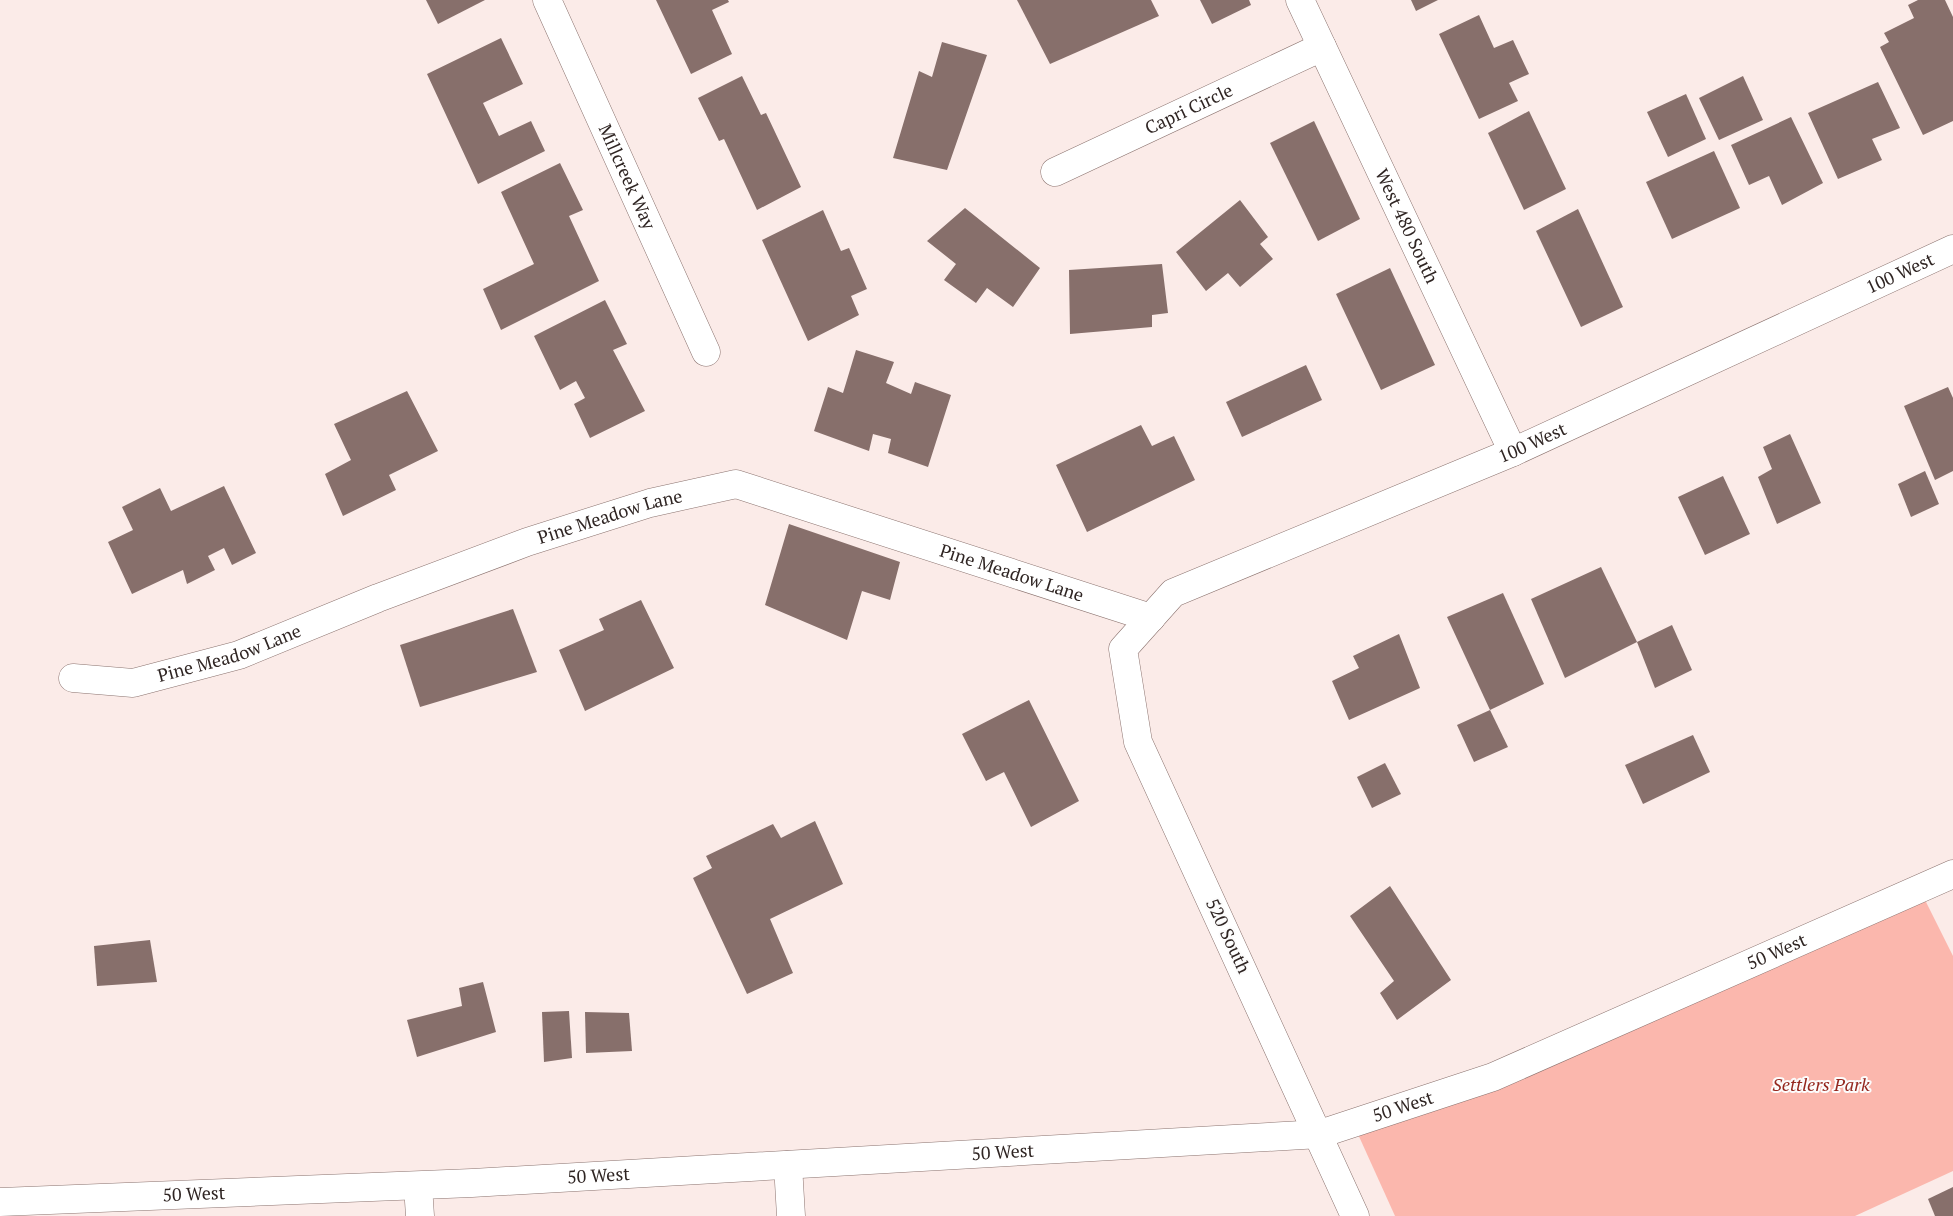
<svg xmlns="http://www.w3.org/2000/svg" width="1953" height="1216" viewBox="0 0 1953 1216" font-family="'PT Serif',serif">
  <rect width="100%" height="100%" fill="#fbebe8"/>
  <path fill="#fbb7ad" d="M1925,900L1953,956V1171L1855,1216H1395L1357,1132Z"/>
  <g fill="#876f6b">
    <path d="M426,0H485L438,24Z"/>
    <path d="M656,0H728L729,2L712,10L732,54L691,74Z"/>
    <path d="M1017,0H1151L1159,16L1050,64Z"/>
    <path d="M1200,0H1249L1251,5L1212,24Z"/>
    <path d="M1411,0H1438L1416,11Z"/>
    <path d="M1918,0H1945L1953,17V121L1923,135L1880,47L1889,42L1884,33L1914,18L1908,5Z"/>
    <path d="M1479,15L1494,48L1513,40L1529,74L1509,83L1518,101L1479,119L1439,34Z"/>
    <path d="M501,38L523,84L483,103L499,136L531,121L545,151L478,184L427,74Z"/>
    <path d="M942,42L987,55L947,170L893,158L919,71L932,77Z"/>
    <path d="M742,76L761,115L766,113L801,187L757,210L724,139L719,141L698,98Z"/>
    <path d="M1743,76L1763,120L1719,140L1699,98Z"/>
    <path d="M1878,82L1900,128L1872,139L1882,160L1838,179L1808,113Z"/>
    <path d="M1686,94L1706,139L1668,157L1647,112Z"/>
    <path d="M1529,111L1566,189L1524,210L1488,133Z"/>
    <path d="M1791,117L1823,183L1782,205L1769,176L1749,185L1731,145Z"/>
    <path d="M1314,121L1360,219L1318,241L1270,143Z"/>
    <path d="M1714,151L1740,208L1672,239L1646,182Z"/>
    <path d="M560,163L583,210L569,216L599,281L501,330L483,289L534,264L501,192Z"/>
    <path d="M1240,200L1268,237L1260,244L1273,259L1240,287L1228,273L1206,291L1176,252Z"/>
    <path d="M965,208L1040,268L1013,307L987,288L976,303L944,280L956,264L927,241Z"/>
    <path d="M1578,209L1623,307L1581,327L1536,231Z"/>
    <path d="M823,210L841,251L849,248L867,289L851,296L859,315L808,341L762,240Z"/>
    <path d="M1162,264L1168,313L1152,315V327L1070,334L1069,270Z"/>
    <path d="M1390,268L1435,365L1381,390L1336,294Z"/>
    <path d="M605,300L627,344L613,350L645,411L590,438L574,404L585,398L576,381L560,390L534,336Z"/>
    <path d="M856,350L894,362L886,383L911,394L915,382L951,395L928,467L888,453L891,439L873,434L869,451L814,431L828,387L843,393Z"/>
    <path d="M1306,365L1322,400L1242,437L1226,402Z"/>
    <path d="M1948,387L1953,398V471L1935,480L1904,406Z"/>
    <path d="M407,391L438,451L389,475L396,490L343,516L325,474L351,460L334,424Z"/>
    <path d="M1141,425L1152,446L1174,436L1195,480L1087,532L1056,465Z"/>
    <path d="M1790,434L1821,503L1777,524L1758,477L1772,469L1763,447Z"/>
    <path d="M1925,471L1939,504L1911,517L1898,484Z"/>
    <path d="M1723,476L1750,534L1705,555L1678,497Z"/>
    <path d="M224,486L256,553L232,565L224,548L208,556L215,570L187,584L183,570L132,594L108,542L133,530L122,507L160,488L171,511Z"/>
    <path d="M789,524L900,562L890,600L862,591L847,640L765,605Z"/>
    <path d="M1601,567L1637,642L1565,678L1531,599Z"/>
    <path d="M1503,593L1544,684L1490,710L1447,617Z"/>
    <path d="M641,600L674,668L585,711L559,650L604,630L599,619Z"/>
    <path d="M513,609L537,672L420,707L400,645Z"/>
    <path d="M1672,625L1692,670L1655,688L1637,642Z"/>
    <path d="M1399,634L1420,688L1349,720L1332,681L1359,668L1353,656Z"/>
    <path d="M1029,700L1079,801L1031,827L1004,772L986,781L962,734Z"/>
    <path d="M1490,710L1508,747L1474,762L1457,725Z"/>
    <path d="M1693,735L1710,772L1643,804L1625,765Z"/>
    <path d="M1385,763L1401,794L1372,808L1357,777Z"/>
    <path d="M815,821L843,884L770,919L793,973L747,994L693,878L712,868L706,856L773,824L781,838Z"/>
    <path d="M1390,886L1451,980L1397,1020L1380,993L1394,981L1350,916Z"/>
    <path d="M150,940L157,982L97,986L94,946Z"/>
    <path d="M483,982L496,1032L417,1057L407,1020L462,1006L459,988Z"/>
    <path d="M569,1011L572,1058L544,1062L542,1012Z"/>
    <path d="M585,1012L629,1013L632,1051L586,1053Z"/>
    <path d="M1953,1187V1216H1935L1928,1199Z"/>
  </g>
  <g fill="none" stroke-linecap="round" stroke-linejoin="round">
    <g stroke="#8b736f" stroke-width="29">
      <g id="minor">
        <path id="s1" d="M547,0L706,352"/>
        <path id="s2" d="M1300,0L1513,452"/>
        <path id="s3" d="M1055,172L1322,47"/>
        <path id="s4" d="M73,678L133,683L239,655L378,598L527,542L650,503L736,484L1151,618"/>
        <path d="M788,1165L791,1216"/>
        <path d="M418,1186L420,1216"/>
        <path id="s5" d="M0,1202L472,1183L1320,1134L1493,1077L1953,874"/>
        <path id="s6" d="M1355,1216L1138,742L1123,649L1173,593L1513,452L1953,249"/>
      </g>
    </g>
    <use href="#minor" stroke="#fff" stroke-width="28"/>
  </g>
  <g text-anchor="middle" stroke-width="4" stroke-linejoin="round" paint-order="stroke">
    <g font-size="18" fill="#2f2523" stroke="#fcfcfc">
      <text dy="6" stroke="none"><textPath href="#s3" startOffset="148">Capri Circle</textPath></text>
      <text dy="6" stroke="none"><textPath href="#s1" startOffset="194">Millcreek Way</textPath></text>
      <text dy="6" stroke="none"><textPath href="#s2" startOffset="250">West 480 South</textPath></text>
      <text dy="6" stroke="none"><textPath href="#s6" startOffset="1485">100 West</textPath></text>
      <text dy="6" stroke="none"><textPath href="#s6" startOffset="1080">100 West</textPath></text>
      <text dy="6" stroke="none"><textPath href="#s4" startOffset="566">Pine Meadow Lane</textPath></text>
      <text dy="6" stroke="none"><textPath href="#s4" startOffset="986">Pine Meadow Lane</textPath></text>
      <text dy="6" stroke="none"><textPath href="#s4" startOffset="161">Pine Meadow Lane</textPath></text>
      <text transform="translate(1228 936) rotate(65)" y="6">520 South</text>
      <text dy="6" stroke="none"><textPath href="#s5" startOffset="1814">50 West</textPath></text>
      <text dy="6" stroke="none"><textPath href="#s5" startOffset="1409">50 West</textPath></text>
      <text dy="6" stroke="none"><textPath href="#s5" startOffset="1004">50 West</textPath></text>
      <text dy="6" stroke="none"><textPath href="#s5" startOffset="599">50 West</textPath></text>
      <text dy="6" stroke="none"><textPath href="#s5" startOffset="194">50 West</textPath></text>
    </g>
    <g font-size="18" font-style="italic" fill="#95281f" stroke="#fcfcfc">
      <text x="1821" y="1091">Settlers Park</text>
    </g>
  </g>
</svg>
